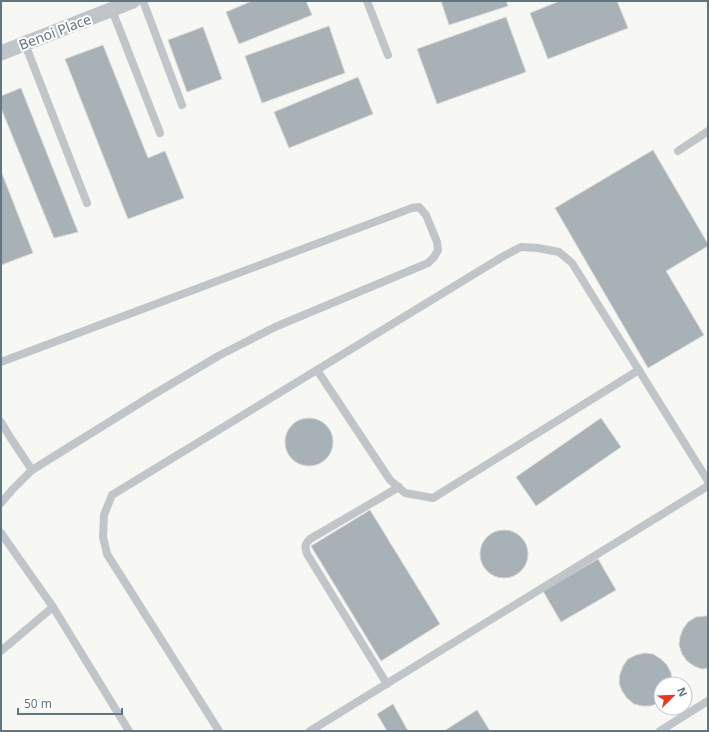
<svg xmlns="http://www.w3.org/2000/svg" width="709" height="732" viewBox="0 0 709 732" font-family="'Noto Sans',sans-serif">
  <rect width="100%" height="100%" fill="#f7f7f4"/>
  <g fill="#a7b1b6" stroke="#d8d8d6">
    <path d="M252,1H306L312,15L239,44L226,12Z"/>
    <path d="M441,1H506L508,6L449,25Z"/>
    <path d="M560,1H617L628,28L548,59L530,13Z"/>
    <path d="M506,17L526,72L437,104L417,49Z"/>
    <path d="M329,26L345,73L262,103L245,56Z"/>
    <path d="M203,27L222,79L187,92L168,40Z"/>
    <path d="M103,45L148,158L165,151L184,198L128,219L65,59Z"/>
    <path d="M358,77L373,114L289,148L274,112Z"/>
    <path d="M21,88L78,232L54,238L1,108V96Z"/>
    <path d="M653,150L708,244V246L666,271L704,335L648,368L555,208Z"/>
    <path d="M1,171L33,253L1,265Z"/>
    <path d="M601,418L621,447L536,506L516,477Z"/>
    <circle cx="309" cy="442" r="24"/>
    <path d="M370,510L440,624L381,661L311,546Z"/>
    <circle cx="504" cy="554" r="24"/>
    <path d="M598,559L616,590L561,622L543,591Z"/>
    <path d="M705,616H708V668L702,669L694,666L687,661L682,654L679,645L680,637L683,629L688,622L696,617Z"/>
    <path d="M645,653L653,654L661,659L667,665L671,673L672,682L671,684H661V701L659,703L650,706H642L634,704L627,698L622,691L619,683L620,674L623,666L628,659L636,655Z"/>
    <path d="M393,704L408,731H387L377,714Z"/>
    <path d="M477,710L490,731H444Z"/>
  </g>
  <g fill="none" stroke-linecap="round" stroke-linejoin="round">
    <g stroke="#bfc5c8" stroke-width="8">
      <path d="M143,1L182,105"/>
      <path d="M367,1L388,55"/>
      <path d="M112,10L160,133"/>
      <path d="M25,44L87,203"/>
      <path d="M678,151L708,131"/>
      <path d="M1,362L412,208L419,207L426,215L437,242L438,250L434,257L428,263L275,327L220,355L151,396L32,470L12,490L1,503"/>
      <path d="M317,370L390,480L405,493L433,498L639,370"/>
      <path d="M1,422L10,437L32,470"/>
      <path d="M1,533L53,607L129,731"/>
      <path d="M1,651L53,607"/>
      <path d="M387,684L307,554C305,547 304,545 310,539L399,487"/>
      <path d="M219,731L107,554L103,537L104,515L112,495L502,257L521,247L538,248L559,252L572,263L708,481"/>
      <path d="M310,731L708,486"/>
      <path d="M660,731L708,701"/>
    </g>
    <path stroke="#bfc5c8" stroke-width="15" d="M1,53L133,1"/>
  </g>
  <g text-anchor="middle" stroke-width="4" stroke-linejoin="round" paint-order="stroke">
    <g font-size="14" fill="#617680" stroke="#fff">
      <text transform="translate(55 32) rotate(-21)" y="5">Benoi Place</text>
    </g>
  </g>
  <rect width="709" height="732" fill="none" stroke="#617680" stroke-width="4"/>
  <g transform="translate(673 696) rotate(67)"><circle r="19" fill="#ffffff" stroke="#c0c8cc"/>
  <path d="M0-3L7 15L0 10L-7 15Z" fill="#e83723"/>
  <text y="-6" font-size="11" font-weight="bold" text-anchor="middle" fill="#617680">N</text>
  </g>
  <path d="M18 708v6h104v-6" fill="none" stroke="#617680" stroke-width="2"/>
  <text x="24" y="708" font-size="12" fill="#617680" stroke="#ffffff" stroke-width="3" paint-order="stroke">50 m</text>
</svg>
